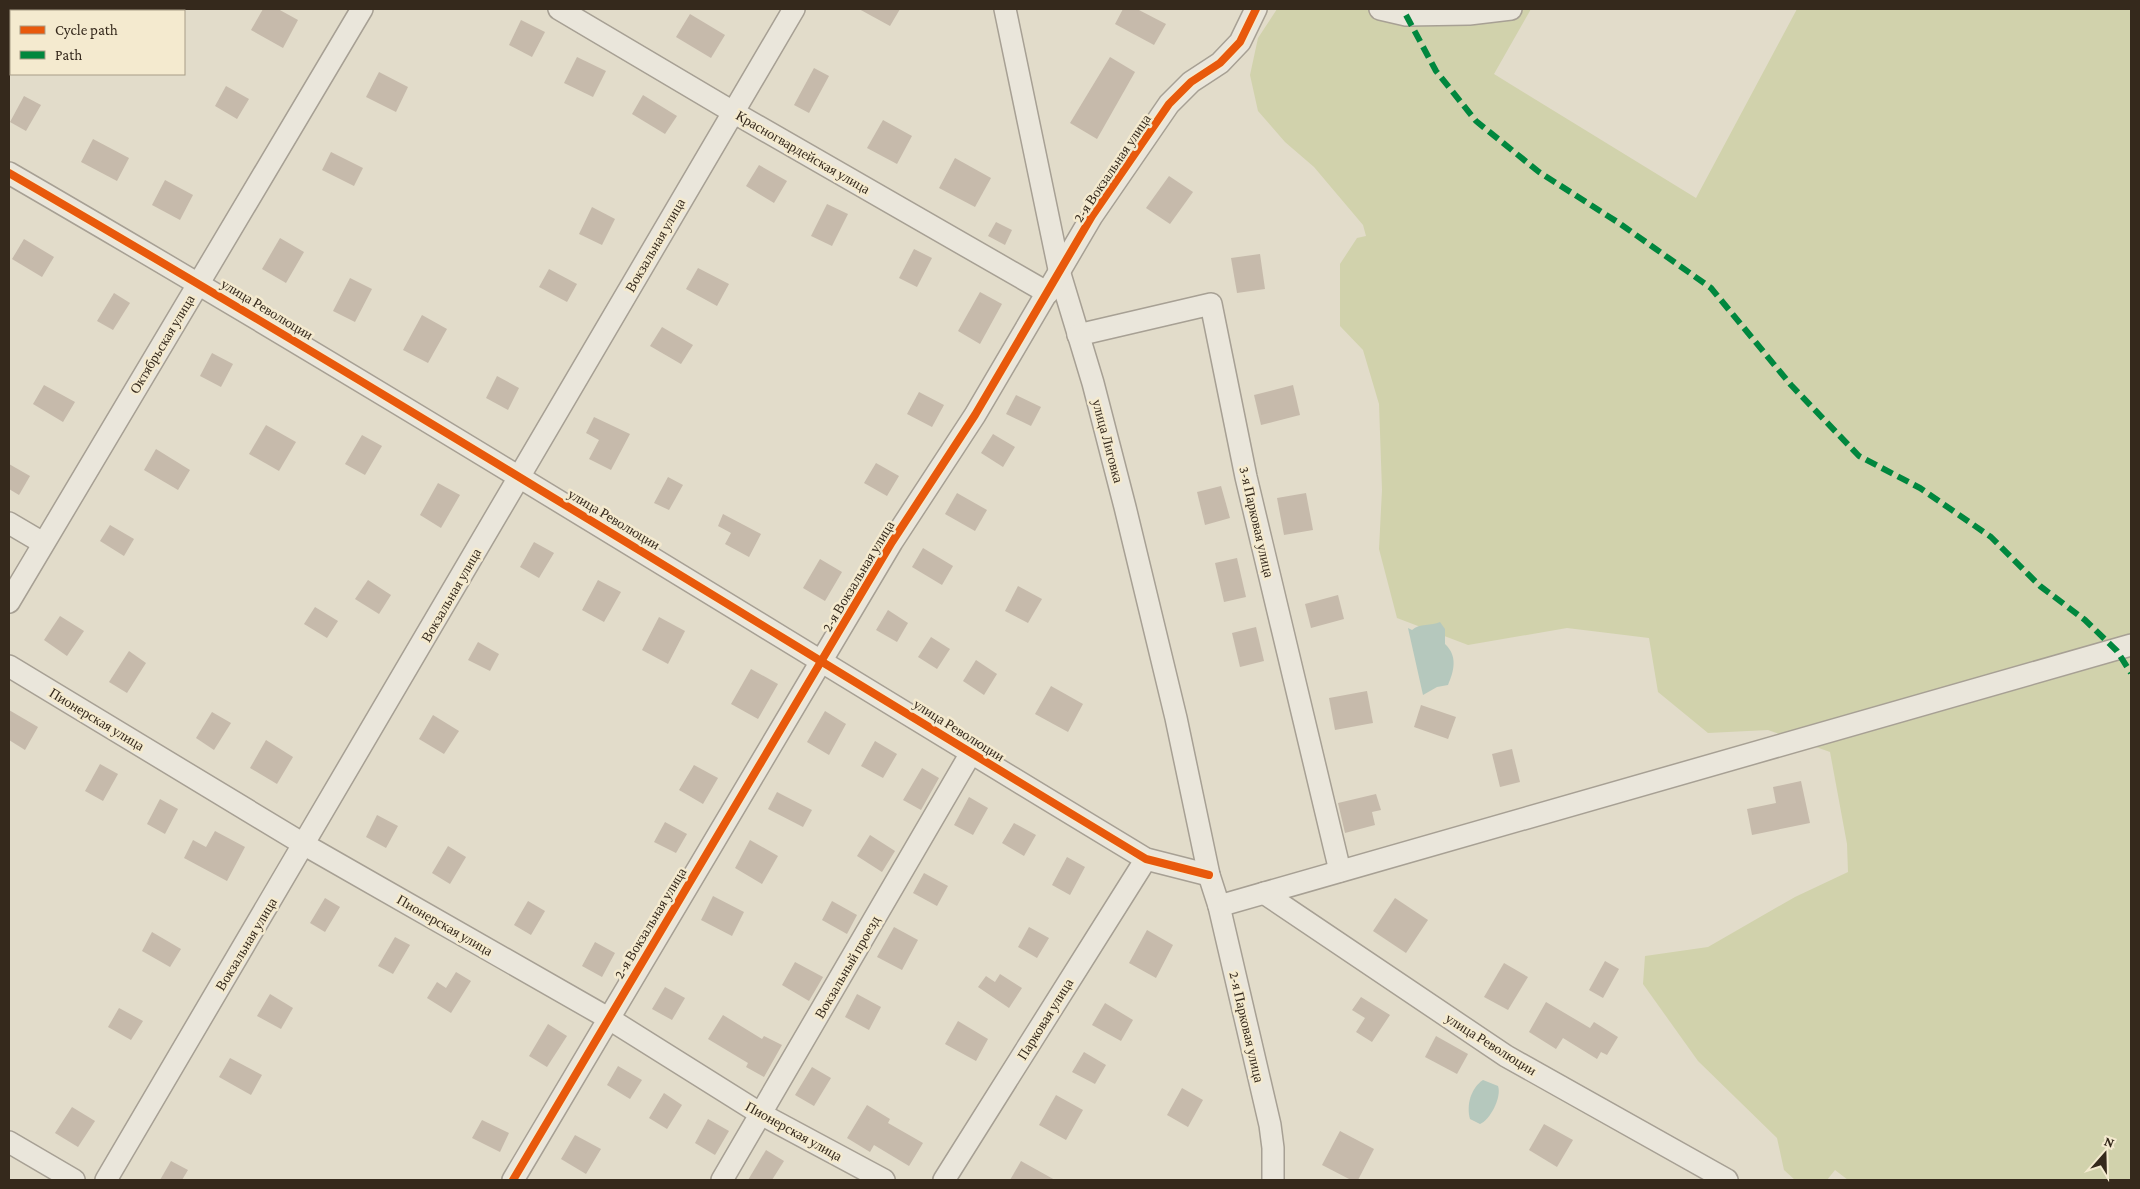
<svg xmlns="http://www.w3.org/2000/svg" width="2140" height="1189" viewBox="0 0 2140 1189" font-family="'Crimson Pro',serif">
  <rect width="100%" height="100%" fill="#e2dcca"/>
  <path fill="#d1d2ac" d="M1277,9H1531L1494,74L1696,198L1797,9H2131V1180H1848L1835,1170L1827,1180H1795L1784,1170L1777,1138L1698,1061L1643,984L1645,956L1708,947L1795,897L1848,872L1847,844L1830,752L1768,730L1708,733L1658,692L1649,638L1567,628L1468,645L1397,618L1379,549L1382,490L1379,404L1363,350L1340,326V264L1357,238L1366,236L1363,225L1314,167L1285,142L1258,111L1250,75L1258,38Z"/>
  <g fill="#b5c8bd">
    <path d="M1440,622L1445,629V644C1458,656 1454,671 1448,685L1437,687L1423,695L1408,628L1412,630C1420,623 1431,626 1440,622Z"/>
    <path d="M1483,1080L1498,1086C1502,1097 1490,1120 1480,1124L1470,1119C1466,1105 1471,1088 1483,1080Z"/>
  </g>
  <g fill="#c6baab">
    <path d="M263,9H278L298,20L283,48L251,30Z"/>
    <path d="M859,9H900L890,26Z"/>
    <path d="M1123,9H1137L1166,24L1154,45L1115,24Z"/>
    <path d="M690,14L725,35L711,58L676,37Z"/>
    <path d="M521,20L545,32L532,57L509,45Z"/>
    <path d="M577,57L606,71L593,97L564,83Z"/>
    <path d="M1110,57L1135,72L1097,139L1070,123Z"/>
    <path d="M814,68L829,76L809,113L794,105Z"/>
    <path d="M379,72L408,87L396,112L366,97Z"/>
    <path d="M226,86L249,99L237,119L215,106Z"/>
    <path d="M643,95L677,116L665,134L632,114Z"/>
    <path d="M24,96L41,105L26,131L10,122Z"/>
    <path d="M883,120L912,136L897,164L867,148Z"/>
    <path d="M93,139L129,158L117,181L81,162Z"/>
    <path d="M331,152L363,168L354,186L322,170Z"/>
    <path d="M955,158L991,178L975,207L939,188Z"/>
    <path d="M759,165L787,181L774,203L746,186Z"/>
    <path d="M1169,176L1193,192L1170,224L1146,208Z"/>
    <path d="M165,180L193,195L180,220L152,205Z"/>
    <path d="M827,204L848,214L832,246L811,236Z"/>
    <path d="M592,207L615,219L602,245L579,234Z"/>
    <path d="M996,222L1012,230L1005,245L988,236Z"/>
    <path d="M280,238L304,252L286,283L262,269Z"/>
    <path d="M24,239L54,257L42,277L12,259Z"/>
    <path d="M914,249L932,258L917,287L899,278Z"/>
    <path d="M1260,254L1265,289L1237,293L1231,258Z"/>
    <path d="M698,268L729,284L717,306L686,289Z"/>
    <path d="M549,269L577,284L567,302L539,287Z"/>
    <path d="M350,278L372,289L355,322L333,311Z"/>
    <path d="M980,292L1002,304L980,344L958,331Z"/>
    <path d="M114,293L130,303L113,330L97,321Z"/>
    <path d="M422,315L447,329L428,363L403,350Z"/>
    <path d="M662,327L693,345L681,364L650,346Z"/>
    <path d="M212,353L233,364L221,387L200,376Z"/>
    <path d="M497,376L519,388L508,410L486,398Z"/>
    <path d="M44,385L75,402L63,422L33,404Z"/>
    <path d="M1293,385L1300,415L1261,425L1254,395Z"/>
    <path d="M919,392L944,405L932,427L907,414Z"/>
    <path d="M1016,395L1041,407L1031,426L1006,414Z"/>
    <path d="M594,417L630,434L611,470L589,459L599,440L586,433Z"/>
    <path d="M266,425L296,442L279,471L249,454Z"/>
    <path d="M993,434L1015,447L1003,467L981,453Z"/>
    <path d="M362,435L382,446L365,475L345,464Z"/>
    <path d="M156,449L190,470L178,490L144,470Z"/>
    <path d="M876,463L899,476L887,496L864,483Z"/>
    <path d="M9,464L30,476L19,495L9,489Z"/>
    <path d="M668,477L683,485L669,510L654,503Z"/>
    <path d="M438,483L460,495L441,528L420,515Z"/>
    <path d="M1221,486L1230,518L1205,525L1197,492Z"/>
    <path d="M957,493L987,510L975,531L945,514Z"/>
    <path d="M1306,493L1313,530L1284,535L1277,498Z"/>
    <path d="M723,514L761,534L749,557L725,544L731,533L718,526Z"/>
    <path d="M110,525L134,539L124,556L100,541Z"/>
    <path d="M534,542L554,553L539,578L520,567Z"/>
    <path d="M923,548L953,566L942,585L912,567Z"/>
    <path d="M1237,558L1246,597L1224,602L1215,563Z"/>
    <path d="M820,559L842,572L825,601L803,588Z"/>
    <path d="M368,580L391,595L379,614L355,599Z"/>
    <path d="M598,580L621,592L604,622L582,610Z"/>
    <path d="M1018,586L1042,599L1028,623L1005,611Z"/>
    <path d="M1338,595L1344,619L1311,628L1305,604Z"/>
    <path d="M315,607L338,621L327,638L304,624Z"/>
    <path d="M888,610L908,623L897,642L876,630Z"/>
    <path d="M60,616L84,631L67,656L44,640Z"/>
    <path d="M659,617L685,631L668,664L642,650Z"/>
    <path d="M1256,627L1264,661L1240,667L1232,633Z"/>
    <path d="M931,637L950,649L937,669L918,657Z"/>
    <path d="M478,642L499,654L490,671L468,660Z"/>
    <path d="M129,651L146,663L127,693L109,682Z"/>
    <path d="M976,660L997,674L984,695L963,681Z"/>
    <path d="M751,669L778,684L758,719L731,704Z"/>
    <path d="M1051,686L1083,704L1068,732L1035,714Z"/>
    <path d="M1367,691L1373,723L1335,730L1329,698Z"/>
    <path d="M1421,705L1456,717L1448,739L1414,727Z"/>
    <path d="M9,710L38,727L25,750L9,740Z"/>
    <path d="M825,711L846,724L829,755L807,742Z"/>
    <path d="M212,712L231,723L214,750L196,738Z"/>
    <path d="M433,715L459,731L444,754L419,739Z"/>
    <path d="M266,740L293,757L277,784L250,768Z"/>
    <path d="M875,741L897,754L883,778L861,766Z"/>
    <path d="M1512,749L1520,782L1500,787L1492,754Z"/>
    <path d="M100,764L118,774L103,801L85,791Z"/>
    <path d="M694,765L718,778L703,804L679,790Z"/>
    <path d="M922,768L939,778L921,810L903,800Z"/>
    <path d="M1801,781L1810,823L1752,835L1747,809L1776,803L1773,787Z"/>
    <path d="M777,792L812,810L803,827L768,809Z"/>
    <path d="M1376,794L1381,810L1372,812L1375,825L1345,833L1338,803Z"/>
    <path d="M969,797L988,808L973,835L954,825Z"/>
    <path d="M160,799L178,809L165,834L147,824Z"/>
    <path d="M377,815L398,826L386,848L366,837Z"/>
    <path d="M665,822L687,834L676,853L654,842Z"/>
    <path d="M1014,823L1036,835L1024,856L1002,843Z"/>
    <path d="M215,831L245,847L227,881L184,858L193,840L206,847Z"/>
    <path d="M870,835L895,851L882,872L857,856Z"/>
    <path d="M750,840L778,856L762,884L735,868Z"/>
    <path d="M448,846L466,857L450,884L432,873Z"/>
    <path d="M1067,857L1085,867L1070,895L1052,885Z"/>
    <path d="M924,873L948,886L937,906L913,893Z"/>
    <path d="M713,896L744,912L732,936L701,920Z"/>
    <path d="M325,898L340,907L325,932L310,923Z"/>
    <path d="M1395,898L1428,920L1406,953L1373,931Z"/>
    <path d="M528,901L545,911L531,935L514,925Z"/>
    <path d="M832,901L857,915L847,934L822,920Z"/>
    <path d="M894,927L918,940L902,970L877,957Z"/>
    <path d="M1029,927L1049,938L1037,958L1018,947Z"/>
    <path d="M1147,930L1173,945L1156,978L1129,963Z"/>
    <path d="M152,932L181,949L170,967L142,951Z"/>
    <path d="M395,937L410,945L393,974L378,966Z"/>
    <path d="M595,942L615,953L602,977L582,966Z"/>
    <path d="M1605,961L1619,969L1603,998L1589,990Z"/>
    <path d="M795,962L823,977L809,1001L782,985Z"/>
    <path d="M1504,963L1528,977L1508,1010L1484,997Z"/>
    <path d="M456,972L471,981L451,1013L427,998L437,982L446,988Z"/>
    <path d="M1000,974L1022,988L1009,1008L978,987L986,976L995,982Z"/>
    <path d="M665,987L685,998L672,1020L652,1009Z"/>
    <path d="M270,994L293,1008L281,1029L257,1016Z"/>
    <path d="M857,994L881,1007L869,1030L845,1017Z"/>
    <path d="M1361,997L1390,1015L1372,1042L1356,1032L1365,1018L1352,1010Z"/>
    <path d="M1546,1002L1590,1028L1594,1022L1618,1037L1607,1055L1601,1052L1597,1059L1563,1038L1556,1049L1529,1032Z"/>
    <path d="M1105,1003L1133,1020L1121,1041L1092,1025Z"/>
    <path d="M119,1008L143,1021L131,1040L108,1027Z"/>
    <path d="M723,1015L762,1039L764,1036L782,1045L764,1077L746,1067L748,1063L708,1039Z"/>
    <path d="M958,1021L988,1039L976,1061L945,1044Z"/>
    <path d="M548,1024L567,1036L547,1067L529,1056Z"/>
    <path d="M1436,1036L1468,1054L1457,1074L1425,1057Z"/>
    <path d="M1084,1052L1106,1065L1095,1084L1072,1072Z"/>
    <path d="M230,1058L262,1075L251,1095L219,1077Z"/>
    <path d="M618,1066L642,1080L630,1099L607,1085Z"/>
    <path d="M812,1067L831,1078L814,1106L795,1095Z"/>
    <path d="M1182,1088L1203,1100L1188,1127L1167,1115Z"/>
    <path d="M664,1093L682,1105L667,1129L649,1118Z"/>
    <path d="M1056,1095L1083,1110L1066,1140L1039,1125Z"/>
    <path d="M867,1105L890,1119L888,1123L923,1143L909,1166L874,1145L870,1152L847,1138Z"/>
    <path d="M72,1107L95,1121L78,1147L55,1133Z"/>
    <path d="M708,1119L729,1131L715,1155L695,1143Z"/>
    <path d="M482,1120L509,1133L500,1152L472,1138Z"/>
    <path d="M1544,1124L1573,1140L1557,1167L1529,1150Z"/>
    <path d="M1340,1131L1374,1149L1358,1180H1351L1322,1165Z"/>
    <path d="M575,1135L601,1149L586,1174L561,1159Z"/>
    <path d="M766,1150L784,1161L772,1180H748Z"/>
    <path d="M171,1161L188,1170L182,1180H160Z"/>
    <path d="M1021,1161L1055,1180H1010Z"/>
  </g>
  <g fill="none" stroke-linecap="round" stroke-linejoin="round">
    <g stroke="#a7a094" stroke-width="24">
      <g id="minor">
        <path d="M559,9L733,112L1048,293"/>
        <path d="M1005,9L1060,274L1093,383L1125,507L1176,718L1209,875L1219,906L1270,1125L1273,1148V1180"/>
        <path d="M1380,9L1406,15L1469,14L1511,9"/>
        <path d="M9,173C392,395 767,630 1146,859L1209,875"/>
        <path d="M1078,335L1211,304L1246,477L1340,871"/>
        <path d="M9,523L43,543"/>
        <path d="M9,602L362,9"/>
        <path d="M9,666L305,845L608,1018L761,1114L884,1180"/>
        <path d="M1264,893L1506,1056L1727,1180"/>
        <path d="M1219,906L2131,645"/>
        <path d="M9,1142L74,1180"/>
        <path d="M106,1180L794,9"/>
        <path d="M513,1180L892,542L975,415L1092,216L1169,104L1191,82L1220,63L1240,42L1256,9"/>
        <path d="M722,1180L971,753"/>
        <path d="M944,1180L1146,859"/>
      </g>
    </g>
    <use href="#minor" stroke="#eae6db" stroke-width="21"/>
    <path stroke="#00873e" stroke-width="6" stroke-dasharray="12 6" stroke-linecap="butt" d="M1406,15L1436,71L1476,121L1539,172L1619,223L1711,288L1791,385L1859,456L1920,488L1991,537L2040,586L2085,620L2117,651L2131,673"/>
    <g stroke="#f4eacf" stroke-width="11">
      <g id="cycleway">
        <path d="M9,173C392,395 767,630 1146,859L1209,875"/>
        <path d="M513,1180L892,542L975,415L1092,216L1169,104L1191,82L1220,63L1240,42L1256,9"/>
      </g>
    </g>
    <use href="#cycleway" stroke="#e8590c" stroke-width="8"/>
  </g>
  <g text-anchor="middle" stroke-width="5" stroke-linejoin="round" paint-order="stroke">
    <g font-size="14" fill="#35291c" stroke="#f4eacf">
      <text transform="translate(803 152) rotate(30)" y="5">Красногвардейская улица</text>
      <text transform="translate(1112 168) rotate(-56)" y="5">2-я Вокзальная улица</text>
      <text transform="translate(655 245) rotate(-60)" y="5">Вокзальная улица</text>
      <text transform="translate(267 309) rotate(31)" y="5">улица Революции</text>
      <text transform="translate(162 344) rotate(-59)" y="5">Октябрьская улица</text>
      <text transform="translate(1108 441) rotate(75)" y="5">улица Лиговка</text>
      <text transform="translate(614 519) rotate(31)" y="5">улица Революции</text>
      <text transform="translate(1257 522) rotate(77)" y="5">3-я Парковая улица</text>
      <text transform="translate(858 576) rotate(-59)" y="5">2-я Вокзальная улица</text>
      <text transform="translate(451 595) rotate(-60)" y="5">Вокзальная улица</text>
      <text transform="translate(97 719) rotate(31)" y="5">Пионерская улица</text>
      <text transform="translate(959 730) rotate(32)" y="5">улица Революции</text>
      <text transform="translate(650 923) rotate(-59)" y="5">2-я Вокзальная улица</text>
      <text transform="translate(445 925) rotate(30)" y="5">Пионерская улица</text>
      <text transform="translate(246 944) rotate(-59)" y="5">Вокзальная улица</text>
      <text transform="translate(847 967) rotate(-60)" y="5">Вокзальный проезд</text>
      <text transform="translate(1045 1019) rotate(-58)" y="5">Парковая улица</text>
      <text transform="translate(1247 1027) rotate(77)" y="5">2-я Парковая улица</text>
      <text transform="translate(1491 1044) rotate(32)" y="5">улица Революции</text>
      <text transform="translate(794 1131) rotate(29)" y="5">Пионерская улица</text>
    </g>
  </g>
  <rect width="2140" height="1189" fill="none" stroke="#35291c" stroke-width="20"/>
  <rect x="10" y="10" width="175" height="65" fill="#f4eacf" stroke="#a89d87"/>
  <rect x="20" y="26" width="25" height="8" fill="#e8590c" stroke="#a89d87"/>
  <text x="55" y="35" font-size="15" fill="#35291c">Cycle path</text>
  <rect x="20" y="51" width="25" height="8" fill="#00873e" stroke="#a89d87"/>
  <text x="55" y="60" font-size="15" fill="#35291c">Path</text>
  <g transform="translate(2105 1154) rotate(20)" stroke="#f4eacf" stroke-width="4" paint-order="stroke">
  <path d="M0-4L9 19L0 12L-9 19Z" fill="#35291c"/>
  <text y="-8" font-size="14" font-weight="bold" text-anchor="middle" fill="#35291c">N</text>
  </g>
</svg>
